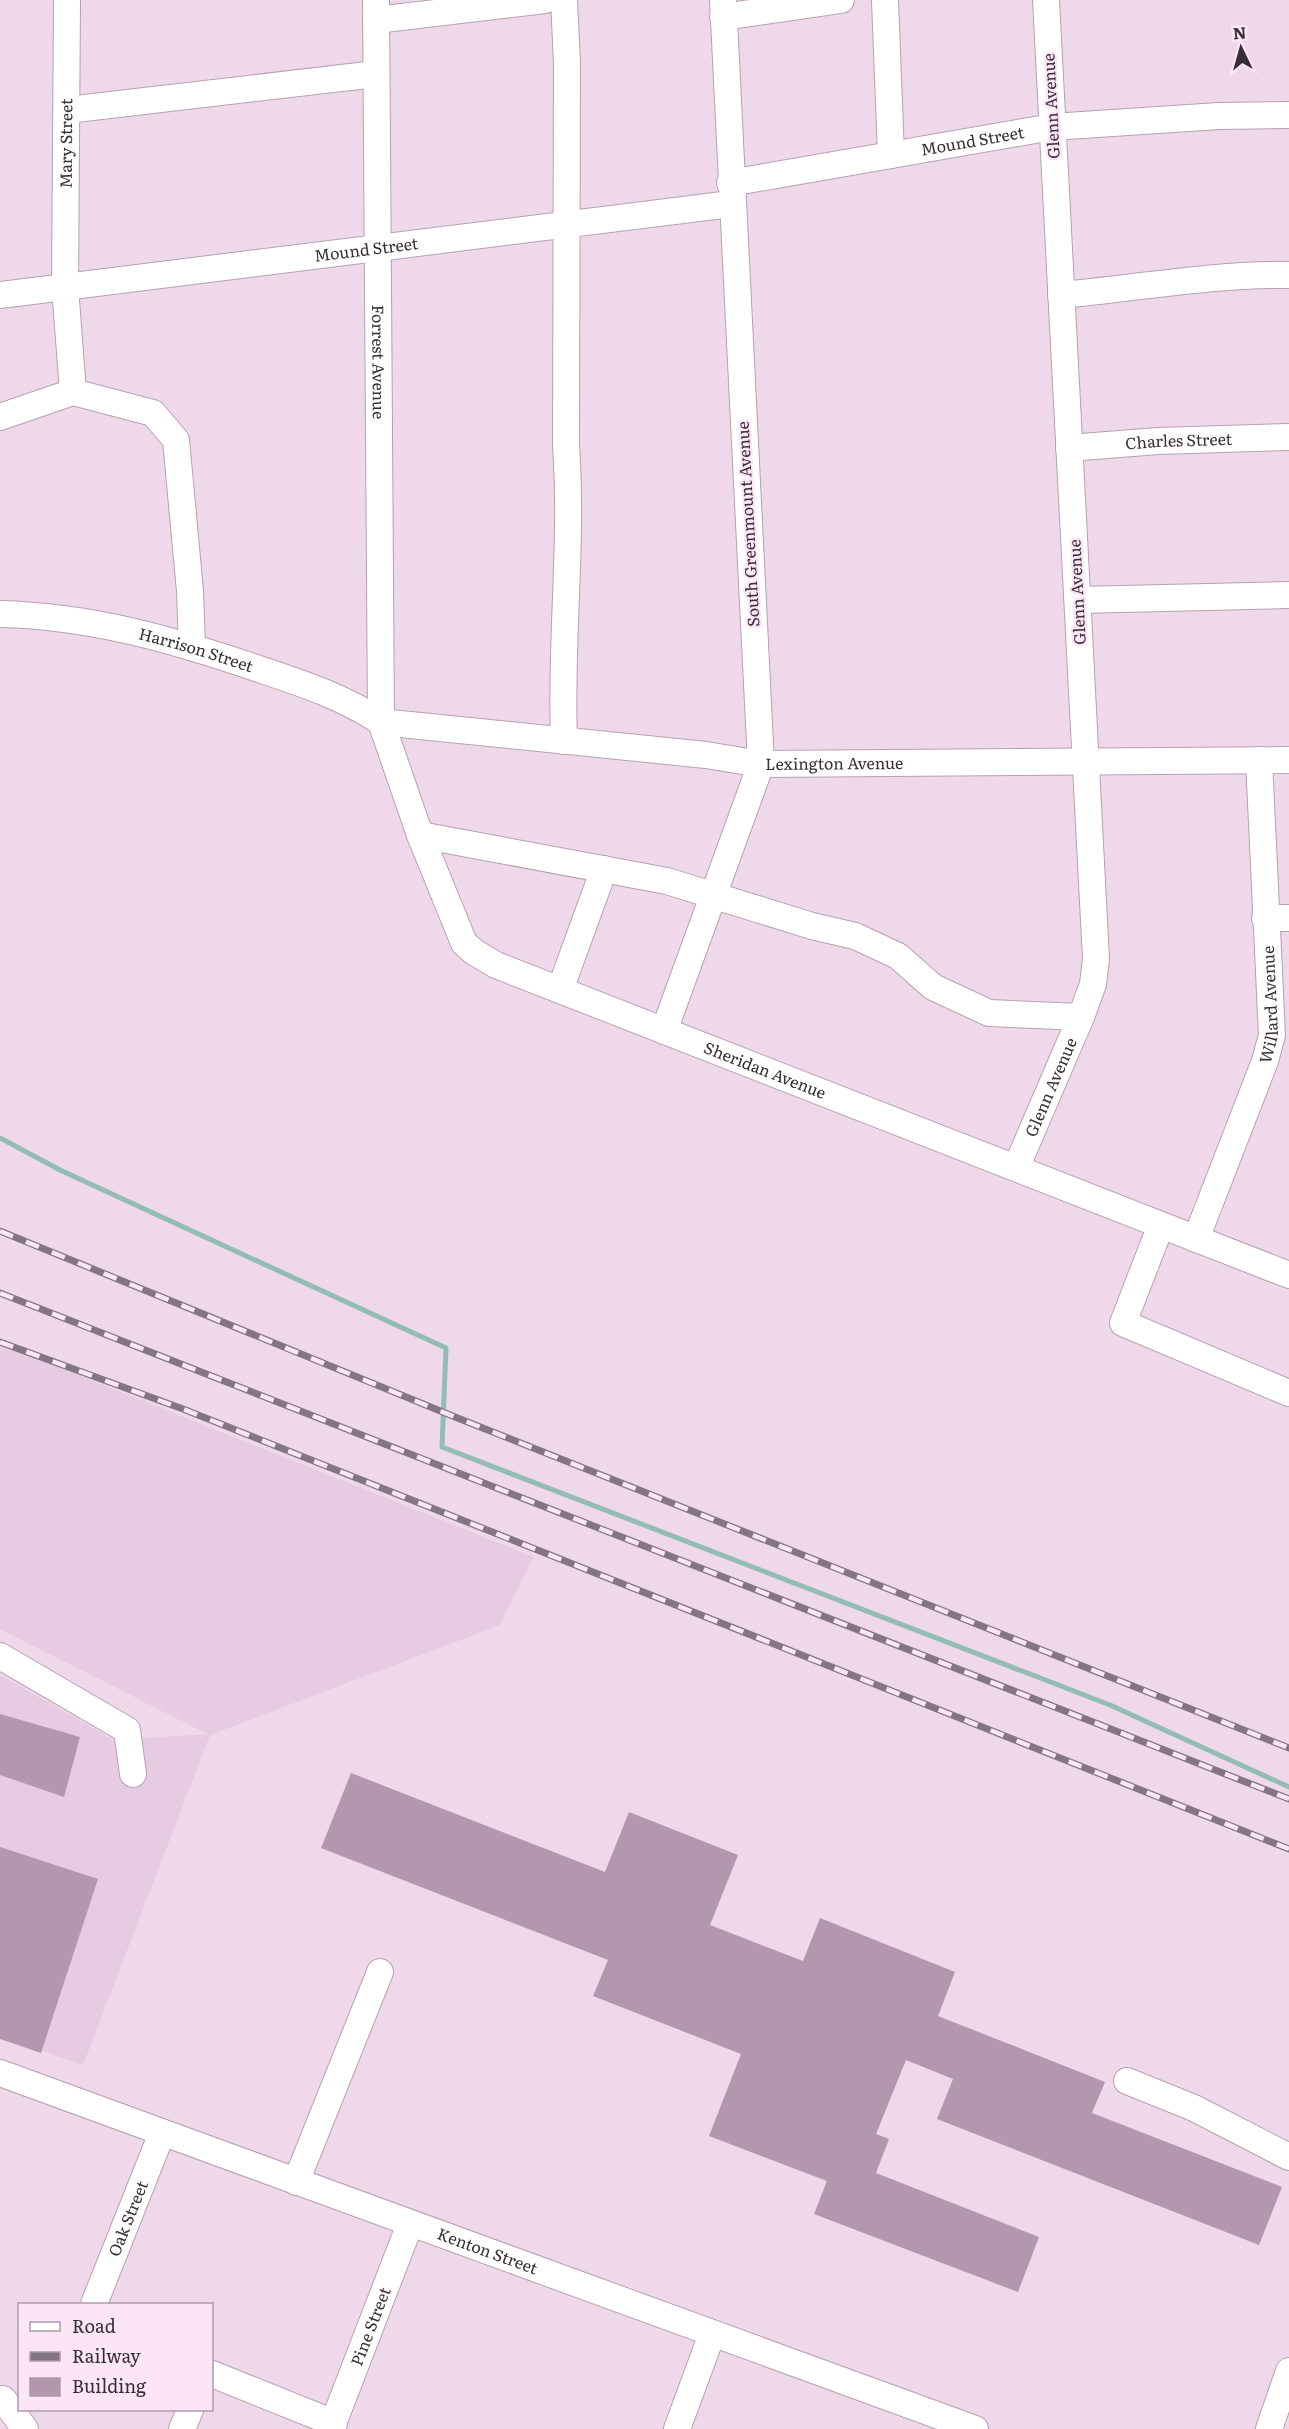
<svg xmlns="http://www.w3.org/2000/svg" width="1289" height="2429" viewBox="0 0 1289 2429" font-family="Literata,serif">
  <rect width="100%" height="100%" fill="#eed8ea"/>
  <path fill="#e6cbe2" d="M0,1344L534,1557L500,1625L210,1735L83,2065L0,2036V1675L114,1740L208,1734L0,1629Z"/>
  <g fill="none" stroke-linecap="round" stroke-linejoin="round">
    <path stroke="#93bdb4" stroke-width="5" d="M0,1138L60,1170L446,1348L442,1447L1110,1705L1289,1787"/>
  </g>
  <g fill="#b297ae">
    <path d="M0,1714L80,1737L64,1797L0,1775Z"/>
    <path d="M351,1773L605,1872L629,1812L738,1855L710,1925L803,1961L820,1918L955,1972L938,2016L1105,2082L1092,2113L1282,2187L1259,2245L937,2119L953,2079L906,2060L876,2134L889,2139L876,2173L1039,2237L1018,2292L814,2214L827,2181L709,2136L741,2054L593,1996L608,1960L321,1848Z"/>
    <path d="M0,1847L98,1879L41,2053L0,2039Z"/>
  </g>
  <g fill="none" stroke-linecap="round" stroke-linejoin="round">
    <g stroke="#b6a1b3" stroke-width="28">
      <g id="minor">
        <path id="s1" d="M376,0L381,722L420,835L464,943L474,952L496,965L1289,1275"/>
        <path d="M564,0L567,62L566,446C573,545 560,642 564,741"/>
        <path d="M885,0L891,155"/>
        <path d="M723,17L841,0"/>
        <path d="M376,20L545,0"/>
        <path d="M67,110L376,74"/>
        <path id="s2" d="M730,183L1052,127L1219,116L1289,115"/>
        <path id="s3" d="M0,295L731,204"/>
        <path d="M1061,295C1137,288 1213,274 1289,275"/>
        <path d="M73,392L153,413L176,440L190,591L192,647"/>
        <path id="s4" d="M0,417L73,392L65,287L67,0"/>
        <path id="s5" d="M1069,448L1158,441L1289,437"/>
        <path d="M1078,600L1289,595"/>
        <path id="s6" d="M0,614C91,616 174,640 259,669C301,683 344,697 381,722L706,755L761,764L1289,760"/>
        <path d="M420,835L667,881L812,926L855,936L898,956L933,987L989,1013L1081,1017"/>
        <path d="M1265,918H1289"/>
        <path d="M560,990L604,869"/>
        <path d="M664,1031L761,764L723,0"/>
        <path id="s7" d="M1016,1168L1081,1017L1093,984L1096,959L1046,0"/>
        <path d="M1161,1225L1123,1323L1289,1393"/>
        <path id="s8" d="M1196,1239L1265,1061L1272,1035L1259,760"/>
        <path d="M0,1656L127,1730L133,1774"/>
        <path id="s9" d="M0,2073L975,2429"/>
        <path d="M1127,2081L1194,2108L1289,2157"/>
        <path d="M296,2182L380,1972"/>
        <path id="s10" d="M94,2304L162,2133"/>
        <path d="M212,2374L334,2423"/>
        <path d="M3,2399L25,2429"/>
        <path d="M182,2429L190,2410"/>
        <path id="s11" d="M331,2429L410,2224"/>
        <path d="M677,2429L712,2334"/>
        <path d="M1269,2429L1289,2371"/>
      </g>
    </g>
    <use href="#minor" stroke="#fff" stroke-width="26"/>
    <g stroke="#837581" stroke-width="7">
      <g id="rail">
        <path d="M0,1231L455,1417L1289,1748"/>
        <path d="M0,1293L1289,1799"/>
        <path d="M0,1342L183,1409L1289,1849"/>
      </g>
    </g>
    <use href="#rail" stroke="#fbe5f7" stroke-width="4.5" stroke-dasharray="14" stroke-linecap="butt"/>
  </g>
  <g text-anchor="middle" stroke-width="4.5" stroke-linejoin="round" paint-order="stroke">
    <g font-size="16" fill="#382f36" stroke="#fbe5f7">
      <text transform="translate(1051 106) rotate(-93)" y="6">Glenn Avenue</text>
      <text dy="6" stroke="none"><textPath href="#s2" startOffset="246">Mound Street</textPath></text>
      <text dy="6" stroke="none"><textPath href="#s4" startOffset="326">Mary Street</textPath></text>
      <text dy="6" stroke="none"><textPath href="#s3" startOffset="369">Mound Street</textPath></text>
      <text dy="6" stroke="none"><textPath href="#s1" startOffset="362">Forrest Avenue</textPath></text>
      <text dy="6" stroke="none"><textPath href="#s5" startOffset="110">Charles Street</textPath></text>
      <text transform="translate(748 524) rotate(-93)" y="6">South Greenmount Avenue</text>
      <text transform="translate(1077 592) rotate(-93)" y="6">Glenn Avenue</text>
      <text dy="6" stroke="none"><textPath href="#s6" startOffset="200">Harrison Street</textPath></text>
      <text dy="6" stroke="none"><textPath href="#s6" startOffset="855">Lexington Avenue</textPath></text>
      <text dy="6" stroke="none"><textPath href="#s8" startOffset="248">Willard Avenue</textPath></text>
      <text dy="6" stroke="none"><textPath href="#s1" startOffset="1286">Sheridan Avenue</textPath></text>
      <text dy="6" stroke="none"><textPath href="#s7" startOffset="88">Glenn Avenue</textPath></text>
      <text dy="6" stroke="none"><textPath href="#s10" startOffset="92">Oak Street</textPath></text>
      <text dy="6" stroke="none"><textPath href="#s9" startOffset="519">Kenton Street</textPath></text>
      <text dy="6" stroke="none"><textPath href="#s11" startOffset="110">Pine Street</textPath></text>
    </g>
  </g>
  <rect x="18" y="2303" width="195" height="108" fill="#fbe5f7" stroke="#ad9caa" stroke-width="1.5"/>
  <rect x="30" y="2322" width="30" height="9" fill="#ffffff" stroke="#ad9caa" stroke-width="1.5"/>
  <text x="72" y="2333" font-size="18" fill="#382f36">Road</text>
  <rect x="30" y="2352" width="30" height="9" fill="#837581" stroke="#ad9caa" stroke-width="1.5"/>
  <text x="72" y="2363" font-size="18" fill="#382f36">Railway</text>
  <rect x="30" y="2378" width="30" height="18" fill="#b297ae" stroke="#ad9caa" stroke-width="1.5"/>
  <text x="72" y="2393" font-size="18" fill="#382f36">Building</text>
  <g transform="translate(1241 48) rotate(355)" stroke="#fbe5f7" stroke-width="4.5" paint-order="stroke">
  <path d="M0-4.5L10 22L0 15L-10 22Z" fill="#382f36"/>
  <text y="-9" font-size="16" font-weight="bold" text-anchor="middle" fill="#382f36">N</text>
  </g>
</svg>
